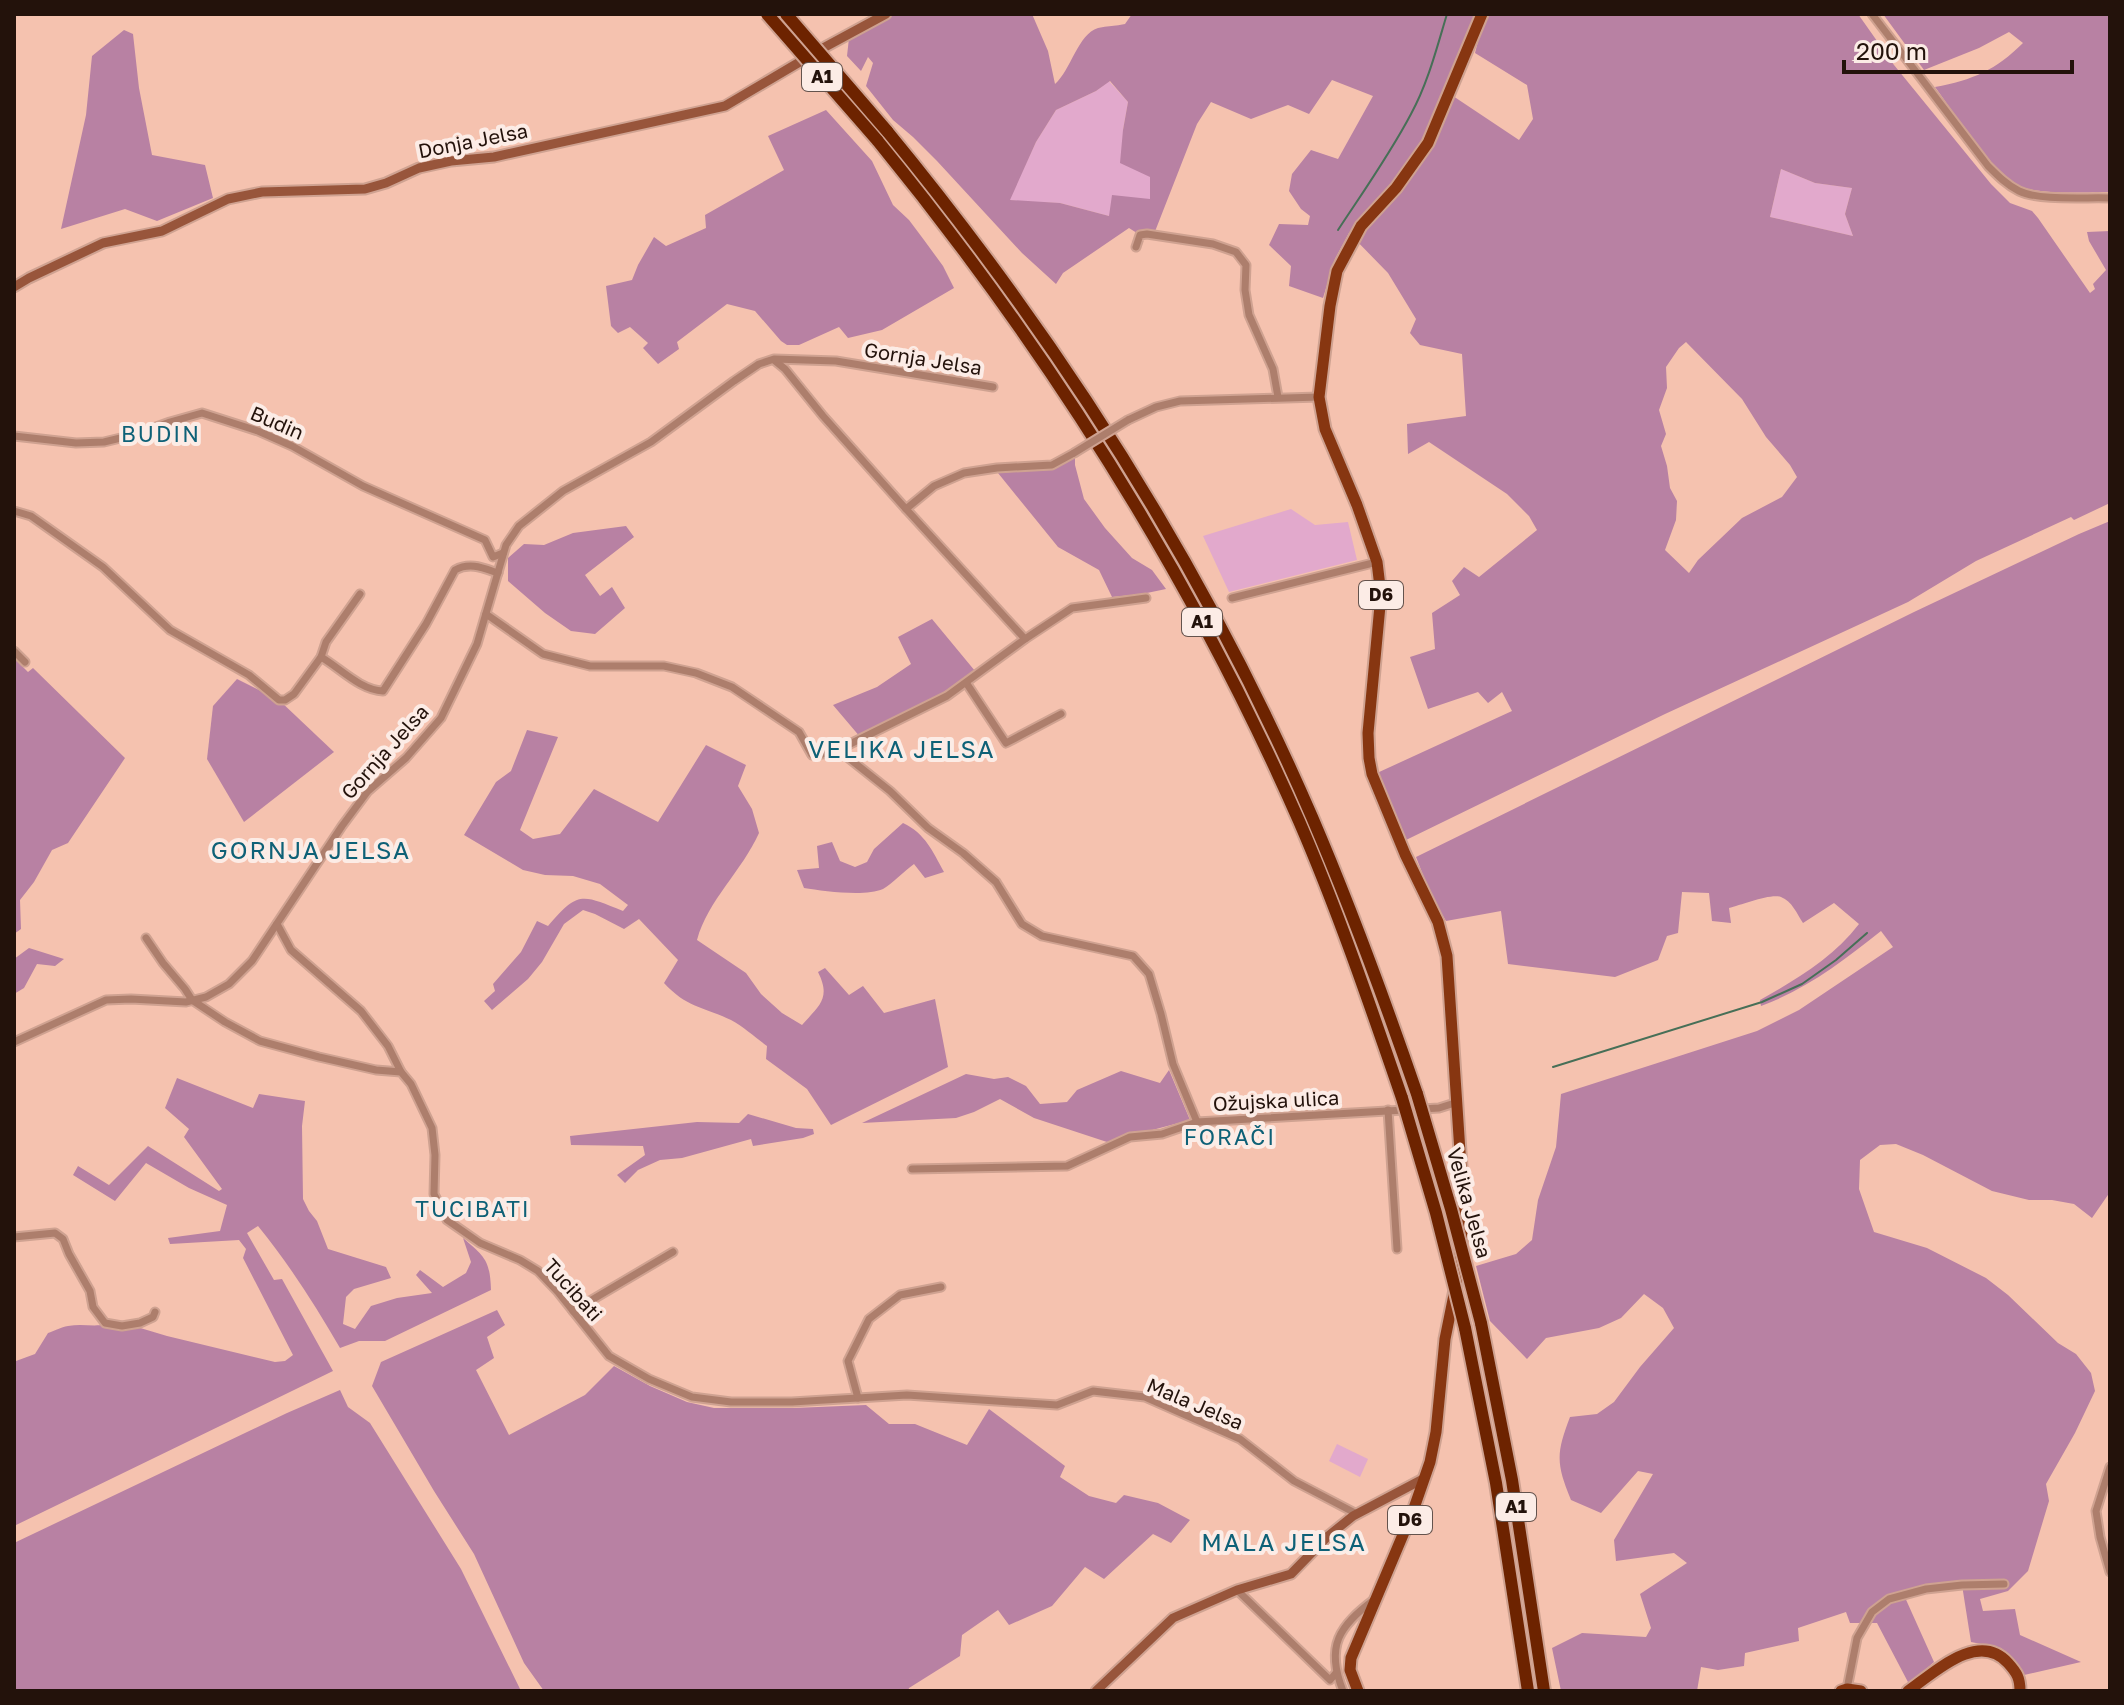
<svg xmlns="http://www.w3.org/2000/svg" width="2124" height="1705" viewBox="0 0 2124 1705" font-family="'Golos Text',sans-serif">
  <rect width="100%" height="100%" fill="#f5c2af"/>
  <g fill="#e2a9cc">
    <path d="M1109,81L1128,102L1123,130L1150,177V199L1109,216L1060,203L1023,202L1009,200L1036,142L1056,110L1096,91Z"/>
    <path d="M1781,169L1815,183L1852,188L1845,214L1853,236L1770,217Z"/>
    <path d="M1291,509L1315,525L1348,522L1357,560L1229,592L1203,536Z"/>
    <path d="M1337,1444L1368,1459L1360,1477L1329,1461Z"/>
  </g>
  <g fill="#b881a3" fill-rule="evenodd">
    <path d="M893,14H1032L1048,51L1055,84C1071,70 1078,34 1098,28C1107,26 1116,26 1125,24L1132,14H1474L1471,34L1447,92L1519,140L1533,119L1527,85L1475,53L1485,14H1858L1894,65L1991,184L2010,203L2032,211L2038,218L2090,293L2095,289L2093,284L2106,270L2089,241L2087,232L2110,231V503L2074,520L2071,517L1976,561L1908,602L1665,714L1406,840L1377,773L1512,711L1502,692L1488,703L1478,692L1428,709L1410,657L1435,649L1432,613L1460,595L1452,581L1464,567L1479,577L1537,530L1529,516L1507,494L1429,442L1408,454L1407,424L1466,416L1462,354L1420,345L1410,333L1416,319L1388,273L1349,233L1335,259L1323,298L1289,286L1291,266L1269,245L1279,224L1308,225L1310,216L1301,209L1289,191L1292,174L1311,150L1338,159L1373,96L1332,80L1309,114L1288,105L1251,119L1211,102L1197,124L1154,234L1140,235L1129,228L1063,273L1056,284L1022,253L937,161L913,137L893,120L866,86L873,63L868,57L861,71L847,56L849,38ZM1110,81L1128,102L1123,130L1120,163L1150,177V199L1112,195L1109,216L1060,203L1010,200L1036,142L1056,110L1096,91ZM1781,169L1815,183L1852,188L1845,214L1853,236L1770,217ZM1686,342L1742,399L1766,437L1790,465L1797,477L1782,497L1742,518L1698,560L1689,573L1665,550L1676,520L1677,501L1670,488L1667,466L1661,446L1666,434L1659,410L1667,388L1666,367L1679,348Z"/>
    <path d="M1883,14H2110V192C2087,192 2042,195 2022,187C1992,174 1955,114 1935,87C1973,80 1996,70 2023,43L2009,32L1979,48L1924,70Z"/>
    <path d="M124,30L133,34L139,88L152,155L205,165L213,198L157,221L125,209L61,229L86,115L92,56Z"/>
    <path d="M826,110L872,161L893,205L909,220L924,240L943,266L954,288L882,330L848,338L839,327L799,345H787L781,341L755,311L727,304L677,342L679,349L658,364L643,348L648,343L630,327L618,333L611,326L606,286L632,280L638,265L654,237L666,246L706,228L705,215L784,170L768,136Z"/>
    <path d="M1075,457V465L1084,499L1105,528L1132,558L1152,570L1166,589L1142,594L1112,597L1099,570L1058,547L998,473L1054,469Z"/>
    <path d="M2110,521V1192L2092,1218L2074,1204L2052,1200H2029L1992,1191L1923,1155L1896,1144L1880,1145L1860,1160L1859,1189L1874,1232L1927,1248L1986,1278L2008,1295L2058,1343L2076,1354L2091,1373L2095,1391L2075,1433L2046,1484L2049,1501L2028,1571L2008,1591L1980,1599L1983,1611L2015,1609L2020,1635L2081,1662L2024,1675L2001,1648L1971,1642L1962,1585L1903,1593L1934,1662L1909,1684L1877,1623H1850L1846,1612L1798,1628L1799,1641L1745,1653L1744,1666L1718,1670L1701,1667L1697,1691H1561L1552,1648L1582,1633L1646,1637L1651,1628L1640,1594L1687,1563L1674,1553L1616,1561L1614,1540L1653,1474L1638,1471L1601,1513L1571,1500C1556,1463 1556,1454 1570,1417L1597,1414L1614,1402L1640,1367L1674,1328L1663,1308L1644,1294L1621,1318L1599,1328L1546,1338L1527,1359L1490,1321L1476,1266L1516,1254L1532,1240L1538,1200L1556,1147L1561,1094L1757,1031L1799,1010L1893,947L1881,931C1843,961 1807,989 1761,1006L1760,1000C1797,979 1833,958 1859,924L1834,903L1803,923C1797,914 1792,901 1781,897C1771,893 1741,905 1729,908L1731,923L1712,921L1709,893L1682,892L1678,933L1667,936L1658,960L1615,977L1508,964L1501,911L1446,921L1432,898L1416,857L1914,612L2079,534Z"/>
    <path d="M626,526L634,537L585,575L600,596L612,587L625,608L595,634L571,631L545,613L508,581V558L524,544L544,545L573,533Z"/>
    <path d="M932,619L975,671L941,694L861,738L833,705L877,687L911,664L898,637Z"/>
    <path d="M14,658L28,672L33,668L125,758L68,843L52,850L34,882L20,900L21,929L14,934Z"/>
    <path d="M237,679L279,700L334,752L244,822L207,759L213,706Z"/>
    <path d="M527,730L558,737L520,830L533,839L560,834L594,789L658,822L706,745L746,765L738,786L752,809L759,833C742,871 708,900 697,940L746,973L761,994L782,1013L802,1025C820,1005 831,998 818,972L825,968L849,995L863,986L884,1013L935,999L948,1067L831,1125L807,1089L766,1059L767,1046C756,1038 744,1027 731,1020C704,1007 687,1008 664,983L678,960L639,919L624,929L595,914L583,910L564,924L542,962L528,979L492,1010L484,1001L495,991L493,984L521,952L537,921L548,926C578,891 581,894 623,911L628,905L600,884L573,876L545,875L523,870L464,835L496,782L511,771Z"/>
    <path d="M903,823C925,833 933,852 944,872L925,878L914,864C904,871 892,884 883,889C865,897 823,891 804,888L797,870L819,868L817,846L832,842L840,861L855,867L867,862L874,849Z"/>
    <path d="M29,948L64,959L55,966L37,964L24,988L14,994V959Z"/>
    <path d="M1169,1070L1190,1120L1107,1142L1034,1118L1000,1099L974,1112L956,1118L862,1123L966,1074L994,1079L1008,1077L1026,1086L1040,1104L1067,1102L1077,1090L1121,1071L1160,1083Z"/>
    <path d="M177,1078L253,1108L259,1094L305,1101L302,1126L303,1199L309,1211L317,1221L328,1249L386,1267L391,1278L354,1289L346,1297L343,1324L355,1329L371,1306L397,1298L432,1293L416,1275L420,1270L443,1287L466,1273L471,1262L463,1238C485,1257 490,1260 491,1290L385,1341H359L340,1348C315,1305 289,1264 258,1226L247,1233L274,1280L282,1279L333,1371L14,1526V1360L16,1361L35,1354L48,1333C54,1331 61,1327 68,1326C85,1323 100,1329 117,1321L167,1336L275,1362L285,1361L293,1355L243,1258L246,1249L239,1240L170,1244L168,1238L220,1231L227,1205L189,1188L146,1163L115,1201L73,1175L78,1166L109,1185L148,1146L219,1191L222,1189L184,1137L189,1129L165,1108Z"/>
    <path d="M748,1114L796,1128L813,1129L814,1134L803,1138L753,1146L751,1139L682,1158L660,1160L638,1170L625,1183L617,1175L645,1155L643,1146L571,1145L570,1136L697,1122L739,1123Z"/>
    <path d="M497,1310L505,1325L487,1337L494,1358L476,1370L509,1435L585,1395L614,1366L650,1386L687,1402L714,1408H794L866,1405L889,1424H915L967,1445L989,1409L1065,1466L1060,1477L1089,1496L1116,1503L1124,1495L1158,1503L1190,1520L1171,1543L1153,1534L1104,1579L1085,1567L1052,1606L1009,1625L998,1610L962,1635L960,1656L909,1688L908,1691H544L524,1663L474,1554L434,1491L372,1386L381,1362Z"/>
    <path d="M340,1390L348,1407L370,1423L461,1569L521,1691H14V1543L287,1413Z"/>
  </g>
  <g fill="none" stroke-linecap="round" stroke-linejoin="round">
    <g stroke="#476f57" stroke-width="2">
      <path d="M1338,230C1363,192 1390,154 1411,114C1428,83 1437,47 1447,14"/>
      <path d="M1553,1067L1762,1002L1802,984L1836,960L1867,933"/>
    </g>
    <g stroke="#cfa291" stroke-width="11">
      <g id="minor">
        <path d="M1872,14L1988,166C1998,176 2007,185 2019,191C2040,201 2085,197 2110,198"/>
        <path d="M1136,247L1140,235L1147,234L1213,244L1236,252L1246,265L1245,290L1249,315L1273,369L1278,397"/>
        <path d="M774,360L785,369L823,416L906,509L934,486L964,473L997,468L1052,465L1074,453"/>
        <path d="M1128,420L1156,407L1180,401L1319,397"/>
        <path d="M14,436L76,443L104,442L137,434L170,422L202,413L258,431L292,446L363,486L485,540L493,557L503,553"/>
        <path d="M906,509L1025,639"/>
        <path d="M14,511L31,516L103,567L170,630L249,675L279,700H285L294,694L321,657L326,642L360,594"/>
        <path d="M1232,598L1377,562"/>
        <path d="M486,614L543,654L590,666H664L696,673L732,687L799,732L812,755L841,752L890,791L928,828L963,853L996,882L1022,924L1042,936L1133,956L1149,974L1161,1014L1173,1064L1197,1122"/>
        <path d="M14,651L25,662"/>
        <path d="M321,657C340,668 360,690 383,691L426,624L455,570C470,562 483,568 498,573"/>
        <path d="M967,684L1006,743L1061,714"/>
        <path d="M841,752L850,744L947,696L1025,639L1072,608L1146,598"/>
        <path d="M277,924L291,950L361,1011L388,1046L401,1072"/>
        <path d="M146,938L163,963L185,989L192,1000L225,1022L260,1041L319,1057L376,1070L401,1072L411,1084L432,1128L435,1155L434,1194L447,1220L480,1243L520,1260L538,1271L558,1292L609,1356L649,1379L692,1397L731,1402H792L907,1395L1057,1405L1093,1391L1145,1397L1240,1439L1294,1481L1357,1514"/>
        <path d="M14,1042L106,1000L131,999L186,1002L206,997L229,984L252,961L342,826L368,791L406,758L441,718L477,644L506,545L519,526L563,491L651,442L734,381L759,364L774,359L836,361L993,387"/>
        <path d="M1388,1110L1397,1249"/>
        <path d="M912,1169L1067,1166L1130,1137L1162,1134L1197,1122L1439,1108L1458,1102"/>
        <path d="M14,1237L55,1233L63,1239L69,1254L90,1291L93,1307L105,1323L122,1326L140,1323L153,1317L155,1312"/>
        <path d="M573,1311L673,1252"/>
        <path d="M858,1398L848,1361L869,1319L900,1295L941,1287"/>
        <path d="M2110,1467L2096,1511L2100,1537L2110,1572"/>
        <path d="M1237,1590L1330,1680L1336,1673"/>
        <path d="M1847,1689L1857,1638L1872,1612L1889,1599L1926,1589L1962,1585L2004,1584"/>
        <path d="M1343,1691C1325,1646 1339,1626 1375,1599"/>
      </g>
    </g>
    <g stroke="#cfa291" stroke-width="13">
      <g id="secondary">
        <path d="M14,287L29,278L103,243L162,231L228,199L262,192L365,189L386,183L419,168L451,161L494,157L725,106L825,47L886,14"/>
        <path d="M1096,1691L1173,1618L1237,1590L1291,1574L1327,1537L1353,1516L1423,1479"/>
      </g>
    </g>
    <g stroke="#cfa291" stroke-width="15">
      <g id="primary">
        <path d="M1358,1691L1350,1670L1351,1658L1413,1511L1430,1462L1436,1432L1445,1339L1458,1275L1464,1212L1447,956L1438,922L1405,854L1372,774L1369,758L1368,733L1381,595L1377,562L1357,505L1325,429L1319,397L1330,306L1337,271L1361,226L1396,188L1428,143L1482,14"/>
        <path d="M1841,1691L1847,1689L1861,1691"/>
        <path d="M1908,1691C1934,1673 1978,1630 2008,1663C2017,1673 2020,1678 2020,1691"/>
      </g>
    </g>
    <g stroke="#cfa291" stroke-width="16">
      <g id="motorway">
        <path d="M887,131C1059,340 1205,569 1312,817C1351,908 1385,1001 1417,1094"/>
        <path d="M877,140C1047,348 1191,575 1299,821C1338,911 1370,1005 1402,1098"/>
        <path d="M1481,1323L1512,1480L1544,1691"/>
        <path d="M1465,1328L1496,1483L1528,1691"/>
      </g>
    </g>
    <use href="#minor" stroke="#ad7e6c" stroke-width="7"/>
    <use href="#secondary" stroke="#98553b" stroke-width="9"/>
    <use href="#primary" stroke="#873611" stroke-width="11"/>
    <use href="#motorway" stroke="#6d2300" stroke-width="12"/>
    <g stroke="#cfa291" stroke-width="11" stroke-linecap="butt">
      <path id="minor-bridge" d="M1074,453L1128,420"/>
    </g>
    <g stroke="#cfa291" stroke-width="16" stroke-linecap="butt">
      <g id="motorway-bridge">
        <path d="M767,14L877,140"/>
        <path d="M786,14L887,131"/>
        <path d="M1417,1094L1451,1209L1481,1323"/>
        <path d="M1402,1098L1436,1213L1465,1328"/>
      </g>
    </g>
    <use href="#minor-bridge" stroke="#ad7e6c" stroke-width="7"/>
    <use href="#motorway-bridge" stroke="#6d2300" stroke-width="12"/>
  </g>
  <g text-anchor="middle" stroke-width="8" stroke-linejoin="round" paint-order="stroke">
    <g fill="#fcece6" stroke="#64534d" stroke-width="2">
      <rect x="802" y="63" width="40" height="28" rx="6"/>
      <rect x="1359" y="581" width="44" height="28" rx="6"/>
      <rect x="1182" y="608" width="40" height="28" rx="6"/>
      <rect x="1496" y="1493" width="40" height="28" rx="6"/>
      <rect x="1388" y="1506" width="44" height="28" rx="6"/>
    </g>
    <g font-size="18" font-weight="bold" fill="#23120b">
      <text x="822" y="83">A1</text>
      <text x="1381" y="601">D6</text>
      <text x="1202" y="628">A1</text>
      <text x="1516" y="1513">A1</text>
      <text x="1410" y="1526">D6</text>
    </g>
    <g font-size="20" fill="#23120b" stroke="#fcece6">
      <text transform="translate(473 141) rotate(-11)" y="7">Donja Jelsa</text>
      <text transform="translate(923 359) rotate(9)" y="7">Gornja Jelsa</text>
      <text transform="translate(277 423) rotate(23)" y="7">Budin</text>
      <text transform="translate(385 752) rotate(-48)" y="7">Gornja Jelsa</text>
      <text transform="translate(1276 1101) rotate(-3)" y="7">Ožujska ulica</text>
      <text transform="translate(1469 1203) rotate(74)" y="7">Velika Jelsa</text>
      <text transform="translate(573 1290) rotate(48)" y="7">Tucibati</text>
      <text transform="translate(1195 1404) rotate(23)" y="7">Mala Jelsa</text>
    </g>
    <g font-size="22" letter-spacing="2" fill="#0e6177" stroke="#fcece6">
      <text x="161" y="442">BUDIN</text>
      <text x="1230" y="1145">FORAČI</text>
      <text x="473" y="1217">TUCIBATI</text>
    </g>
    <g font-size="24" letter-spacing="2" fill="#0e6177" stroke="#fcece6">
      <text x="902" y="758">VELIKA JELSA</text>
      <text x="311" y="859">GORNJA JELSA</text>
      <text x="1284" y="1551">MALA JELSA</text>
    </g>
  </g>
  <rect width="2124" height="1705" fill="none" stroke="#23120b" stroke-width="32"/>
  <path d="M1844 60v12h228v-12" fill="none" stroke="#23120b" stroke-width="4"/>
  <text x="1856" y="60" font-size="24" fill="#23120b" stroke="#fcece6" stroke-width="6" paint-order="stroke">200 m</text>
</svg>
